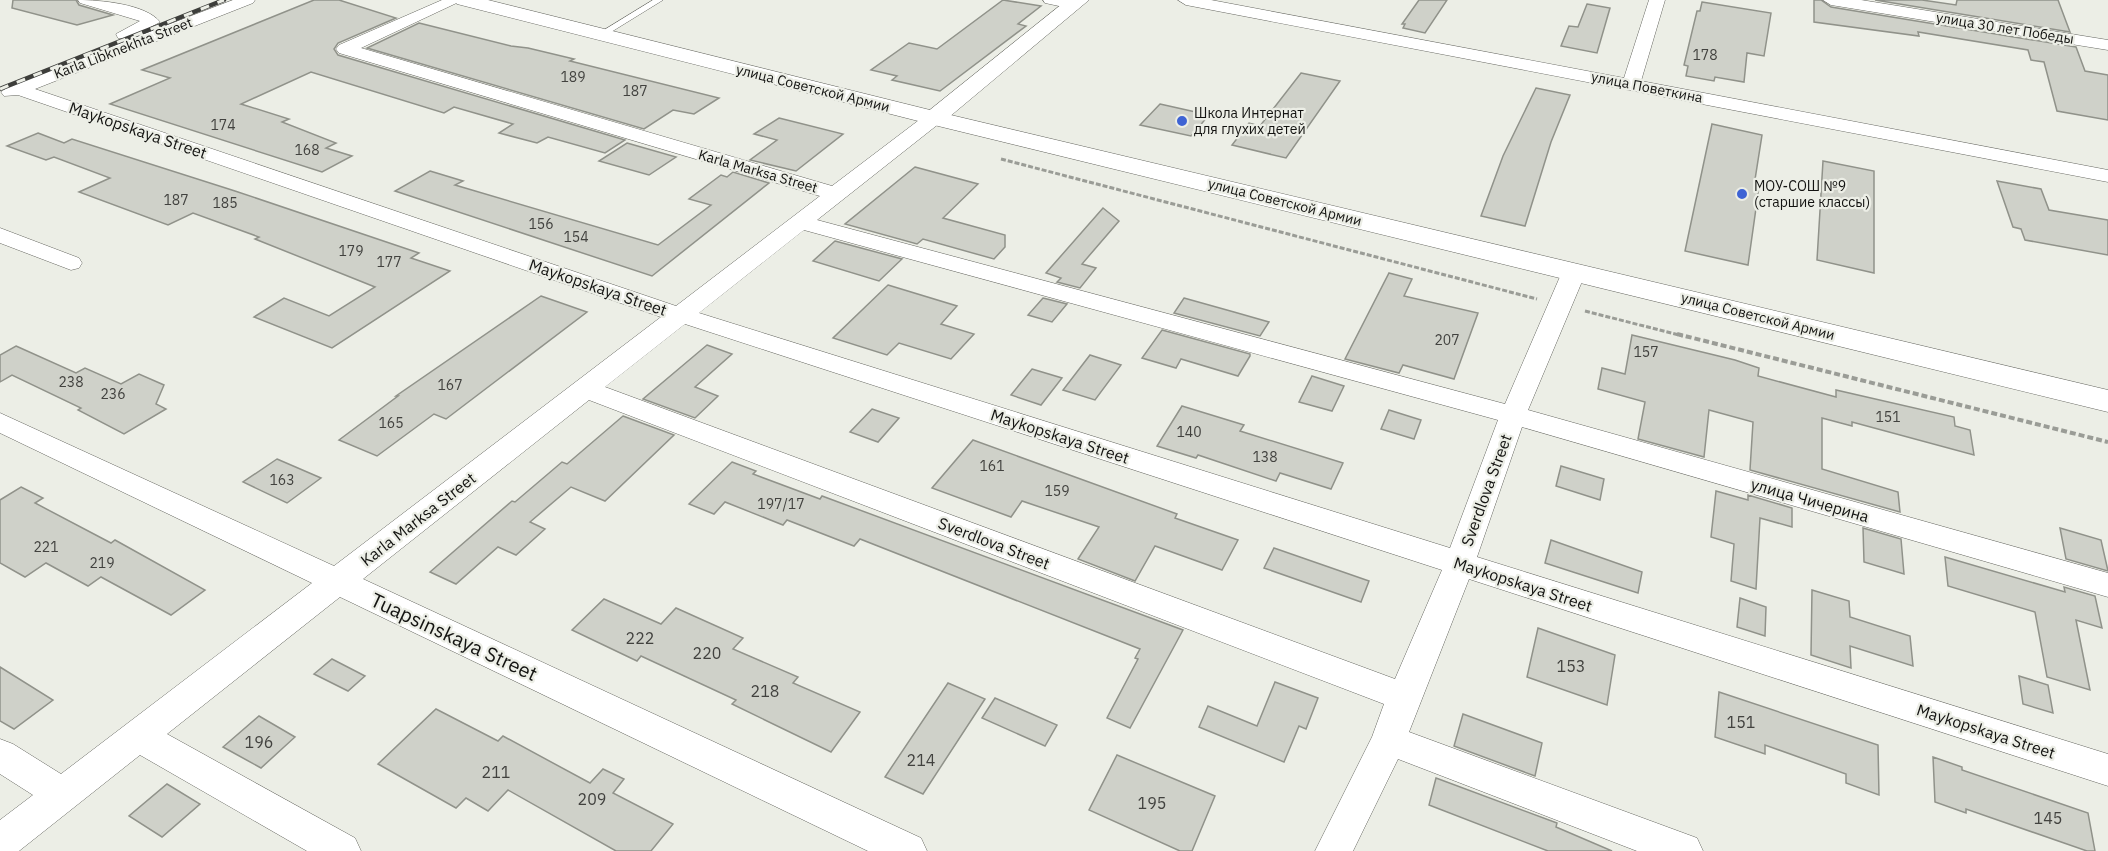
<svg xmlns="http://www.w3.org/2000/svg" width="2108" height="851" viewBox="0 0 2108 851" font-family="'IBM Plex Sans',sans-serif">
  <rect width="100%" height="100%" fill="#eceee6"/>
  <g fill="#cfd1c9" stroke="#90928a" stroke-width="1.5">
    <path d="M13,0H76L79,5L113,15L77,25L12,8Z"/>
    <path d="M314,0H339L396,18L338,43L334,49L338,55L625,140L605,153L548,137L537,143L499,133L513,124L454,107L444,113L311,72L241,104L289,119L282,122L336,143L326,148L352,156L322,172L110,104L170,78L142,70Z"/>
    <path d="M1003,0L1041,6L1018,24L1026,26L940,91L892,80L897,76L871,70L909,43L937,49Z"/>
    <path d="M1419,0H1447L1425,33L1403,28L1405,24H1402Z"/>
    <path d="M1814,0H1821L1831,7L2076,47L2085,71L2108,75V120L2057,111L2044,62L2031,60L2028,50L1918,32L1919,36L1814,22Z"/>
    <path d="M1875,0H1922L1956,5L1957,0H2058L2070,32Z"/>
    <path d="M1702,2L1771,13L1764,56L1747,53L1744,82L1715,77L1714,81L1686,76L1688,66L1684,65L1697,11H1700Z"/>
    <path d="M1587,4L1610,8L1597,53L1561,46L1569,26L1578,27Z"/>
    <path d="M419,23L511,46L528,48L574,59L570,61L719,98L694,114L673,110L644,129L367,48Z"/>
    <path d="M1301,73L1340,81L1286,158L1232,145L1249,123L1260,126Z"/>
    <path d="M1536,88L1570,95L1551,142L1525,226L1481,216L1503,156Z"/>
    <path d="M1160,104L1209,115L1191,136L1140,125Z"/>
    <path d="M779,118L843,134L796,171L750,160L777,140L754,134Z"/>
    <path d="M1712,124L1762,135L1754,186L1759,187L1748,265L1685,251Z"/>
    <path d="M38,133L64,143L72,139L235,191L419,253L411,258L450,271L332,348L254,317L284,298L329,316L375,287L255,239L259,237L193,213L168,225L79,192L110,178L54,157L46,160L7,146Z"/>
    <path d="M627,143L676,157L649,175L599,161Z"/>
    <path d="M1823,161L1874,171V273L1817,260Z"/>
    <path d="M915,167L978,184L943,218L1005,235V247L994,259L923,239L917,244L845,224Z"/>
    <path d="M430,171L463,181L455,185L658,245L711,205L689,199L721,175L727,177L733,172L769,183L652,276L395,191Z"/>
    <path d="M1997,181L2041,189L2049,210L2108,220V255L2025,240L2021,229L2013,227Z"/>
    <path d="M1103,208L1119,221L1082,264L1096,268L1080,288L1057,282L1061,278L1046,273Z"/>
    <path d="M835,241L902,259L879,281L813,261Z"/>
    <path d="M1389,273L1412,279L1404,296L1478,313L1454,379L1403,365L1399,373L1345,359Z"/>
    <path d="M888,285L957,306L941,324L974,334L951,359L899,343L887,355L833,338Z"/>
    <path d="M541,296L587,312L446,419L434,414L377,456L339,440L398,396H396Z"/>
    <path d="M1043,298L1067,304L1052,322L1028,315Z"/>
    <path d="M1184,298L1234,312L1269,322L1260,336L1174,313Z"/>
    <path d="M1162,330L1250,354V356L1238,376L1181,359L1176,368L1142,358Z"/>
    <path d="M1632,335L1735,360L1759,368L1758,376L1836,397V390L1954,417L1955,426L1970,430L1974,455L1852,422V426L1822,418V469L1898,492L1900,512L1750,470L1753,422L1709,410L1704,457L1638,439L1645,402L1598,389L1602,368L1625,374Z"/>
    <path d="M707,345L732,354L695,387L718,396L695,418L643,399Z"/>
    <path d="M16,346L76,373L85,368L121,384L139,374L164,385L156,404L166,409L124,434L78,410L81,408L12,375L0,382V355Z"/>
    <path d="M1090,355L1121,365L1095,400L1063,390Z"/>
    <path d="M1032,369L1062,378L1041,405L1011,395Z"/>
    <path d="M1312,376L1344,386L1332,411L1299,402Z"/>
    <path d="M1182,406L1244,425L1240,431L1343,463L1331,489L1280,473L1276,481L1198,455L1196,458L1157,446Z"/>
    <path d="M872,409L899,418L878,442L850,432Z"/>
    <path d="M1389,410L1421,420L1414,439L1381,429Z"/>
    <path d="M623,416L674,435L605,501L571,487L530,522L545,529L516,555L498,547L456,584L430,572L512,501L515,502L562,462L567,464Z"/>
    <path d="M973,440L1177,514L1175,518L1238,540L1222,570L1155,546L1135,581L1078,559L1099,527L1022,501L1011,517L932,488Z"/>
    <path d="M277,459L321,478L287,503L243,482Z"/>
    <path d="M732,462L756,471L753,474L820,499L822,496L1183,630L1130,728L1107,718L1138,659L1135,658L1140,649L860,539L854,546L787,520L783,525L725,502L714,514L689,504Z"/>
    <path d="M1561,466L1604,479L1600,500L1556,486Z"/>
    <path d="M21,487L43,498L35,503L111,543L115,540L205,590L171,615L101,577L88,586L46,563L25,577L0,563V500Z"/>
    <path d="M1716,491L1748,500V495L1792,508V527L1760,518L1756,589L1731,581L1734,544L1711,537Z"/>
    <path d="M1863,528L1901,539L1904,574L1864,562Z"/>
    <path d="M2060,528L2101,540L2108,571L2066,559Z"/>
    <path d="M1551,540L1642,572L1638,593L1545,563Z"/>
    <path d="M1274,548L1369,581L1361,602L1264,568Z"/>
    <path d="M1945,557L2065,592L2064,587L2095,596L2102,628L2076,620L2090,690L2047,677L2035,612L1948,586Z"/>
    <path d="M1812,590L1849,601L1850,617L1910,636L1913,666L1850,646L1851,668L1811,655Z"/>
    <path d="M1740,598L1766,607L1765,636L1737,627Z"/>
    <path d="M604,599L661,624L676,608L743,638L733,649L798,677L793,683L860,712L831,752L732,704L736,700L641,656L637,661L572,630Z"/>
    <path d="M1538,628L1615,655L1607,705L1527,677Z"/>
    <path d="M332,659L365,676L348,691L314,674Z"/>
    <path d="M0,667L53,700L14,729L0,721Z"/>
    <path d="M2019,676L2048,685L2053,713L2023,704Z"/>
    <path d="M1275,682L1318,698L1306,729L1299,726L1284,762L1199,727L1208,706L1257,726Z"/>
    <path d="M948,683L985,699L923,794L885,777Z"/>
    <path d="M1719,692L1878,745L1879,795L1846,783V774L1765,745V754L1715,737Z"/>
    <path d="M995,698L1057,725L1045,746L982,718Z"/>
    <path d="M436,709L498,741L503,736L590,783L603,769L624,779L613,793L673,824L651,851H616L508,790L488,811L466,798L456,808L378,764Z"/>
    <path d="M1463,714L1542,743L1535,776L1454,746Z"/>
    <path d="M259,716L295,737L261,768L223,747Z"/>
    <path d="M1117,755L1215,796L1192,851H1180L1089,810Z"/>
    <path d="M1933,757L1962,767V770L2088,813L2095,851H2087L1966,809V813L1935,802Z"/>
    <path d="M1436,778L1557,823L1556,827L1612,851H1548L1429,805Z"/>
    <path d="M167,784L200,804L162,837L129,816Z"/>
  </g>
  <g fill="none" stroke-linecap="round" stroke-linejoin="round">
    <g stroke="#666761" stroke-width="1">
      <path id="service" d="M653,0H663L603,37L596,35Z"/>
    </g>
    <g stroke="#666761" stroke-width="1">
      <g id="minor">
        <path d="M78,0C100,0 146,4 160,22L130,38H118L116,34L140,21L80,3Z"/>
        <path d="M233,0H255L253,3L35,89L676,306L820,196L339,53L336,49L339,45L442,0H463L361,48L832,186L927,114H941L944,118L941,122L817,220L1505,404L1562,272L1566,267H1582L1586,272L1528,410L2108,573V597L1522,427L1477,557L2108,754V786L1469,579L1409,732L1697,838L1703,851H1637L1398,759L1353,851H1315L1372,737L1384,704L589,400L363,579L921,838L927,851H868L340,597L167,734L355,838L361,851H307L140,755L19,851H0V820L33,795L0,774V739L13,744L61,774L312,583L0,433V413L334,566L661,317L18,95L4,96L1,92L11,85ZM804,230L1498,420L1450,548L699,313ZM685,324L1442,570L1395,679L605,387Z"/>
        <path d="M1043,0H1076L1081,4L1073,9L1045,3Z"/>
        <path d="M1178,0H1211L1624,78L1649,0H1665L1641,81L2108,170V182L1186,5Z"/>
        <path d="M1823,0H1861L2108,40V50L1831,5Z"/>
        <path d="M0,228L79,258L82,263L79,268L71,270L0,243Z"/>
      </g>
    </g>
    <g stroke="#666761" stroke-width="1">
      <path id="tertiary" d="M1067,0H1089L942,123H926L922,118L926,113Z"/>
    </g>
    <g stroke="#666761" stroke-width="1">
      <path id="primary" d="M454,0H488L934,111L2108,390V412L934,125L457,4Z"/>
    </g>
    <g stroke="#9a9c96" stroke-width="3" stroke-dasharray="5 2" stroke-linecap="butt">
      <path d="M1001,159L1537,299"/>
      <path d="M1585,311L1683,336"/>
    </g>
    <path stroke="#9a9c96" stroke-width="4" stroke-dasharray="6 3" stroke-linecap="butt" d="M1677,334L2108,442"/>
    <use href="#service" fill="#fff" fill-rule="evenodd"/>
    <use href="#minor" fill="#fff" fill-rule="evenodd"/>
    <use href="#tertiary" fill="#fff" fill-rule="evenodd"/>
    <use href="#primary" fill="#fff" fill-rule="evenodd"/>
    <g stroke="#3d3e3b" stroke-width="4.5">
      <path id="rail" d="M0,89L224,0"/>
    </g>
    <use href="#rail" stroke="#eceee6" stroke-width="3" stroke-dasharray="9" stroke-linecap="butt"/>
  </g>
  <g fill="#3e63d4" stroke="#eceee6" stroke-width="2">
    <circle cx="1182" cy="121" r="6"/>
    <circle cx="1742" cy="194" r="6"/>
  </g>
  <g text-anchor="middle" stroke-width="4.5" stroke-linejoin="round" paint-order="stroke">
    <g font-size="14" fill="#131311" stroke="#eceee6">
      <text transform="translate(2005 28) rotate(9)" y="5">улица 30 лет Победы</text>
      <text transform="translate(123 48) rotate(-21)" y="5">Karla Libknekhta Street</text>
      <text transform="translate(1647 87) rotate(11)" y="5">улица Поветкина</text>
      <text transform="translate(813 88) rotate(14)" y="5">улица Советской Армии</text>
      <text transform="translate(758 171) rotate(16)" y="5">Karla Marksa Street</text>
      <text transform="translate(1285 202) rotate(14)" y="5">улица Советской Армии</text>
      <text transform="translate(1758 316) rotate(14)" y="5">улица Советской Армии</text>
    </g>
    <g font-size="14" fill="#42423f">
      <text x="1705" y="60">178</text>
      <text x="573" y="82">189</text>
      <text x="635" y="96">187</text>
      <text x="223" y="130">174</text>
      <text x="307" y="155">168</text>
      <text x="176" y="205">187</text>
      <text x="225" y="208">185</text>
      <text x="541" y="229">156</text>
      <text x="576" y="242">154</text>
      <text x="351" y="256">179</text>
      <text x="389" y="267">177</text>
      <text x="1447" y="345">207</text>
      <text x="1646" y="357">157</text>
      <text x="71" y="387">238</text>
      <text x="450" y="390">167</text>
      <text x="113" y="399">236</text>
      <text x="1888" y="422">151</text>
      <text x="391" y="428">165</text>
      <text x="1189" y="437">140</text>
      <text x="1265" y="462">138</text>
      <text x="992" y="471">161</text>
      <text x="282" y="485">163</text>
      <text x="1057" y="496">159</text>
      <text x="781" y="509">197/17</text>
      <text x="46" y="552">221</text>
      <text x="102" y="568">219</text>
    </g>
    <g font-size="14" fill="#131311" stroke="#eceee6" text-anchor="start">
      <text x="1194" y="118">Школа Интернат<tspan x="1194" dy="16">для глухих детей</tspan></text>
      <text x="1754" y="191">МОУ-СОШ №9<tspan x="1754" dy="16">(старшие классы)</tspan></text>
    </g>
    <g font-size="16" fill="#131311" stroke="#eceee6">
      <text transform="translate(138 130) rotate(19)" y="6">Maykopskaya Street</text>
      <text transform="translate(598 287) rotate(19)" y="6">Maykopskaya Street</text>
      <text transform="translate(1060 436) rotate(18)" y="6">Maykopskaya Street</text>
      <text transform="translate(1486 490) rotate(-70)" y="6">Sverdlova Street</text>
      <text transform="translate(1810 500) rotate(16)" y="6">улица Чичерина</text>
      <text transform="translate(418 519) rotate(-38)" y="6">Karla Marksa Street</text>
      <text transform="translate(994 543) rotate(21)" y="6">Sverdlova Street</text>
      <text transform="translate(1523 584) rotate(18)" y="6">Maykopskaya Street</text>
      <text transform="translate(1986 731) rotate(18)" y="6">Maykopskaya Street</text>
    </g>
    <g font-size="16" fill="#42423f">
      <text x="640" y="644">222</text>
      <text x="707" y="659">220</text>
      <text x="1571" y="672">153</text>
      <text x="765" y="697">218</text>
      <text x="1741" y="728">151</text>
      <text x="259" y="748">196</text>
      <text x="921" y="766">214</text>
      <text x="496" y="778">211</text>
      <text x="592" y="805">209</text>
      <text x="1152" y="809">195</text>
      <text x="2048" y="824">145</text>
    </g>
    <g font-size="20" fill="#131311" stroke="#eceee6">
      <text transform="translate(454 637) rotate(25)" y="7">Tuapsinskaya Street</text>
    </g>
  </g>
</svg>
